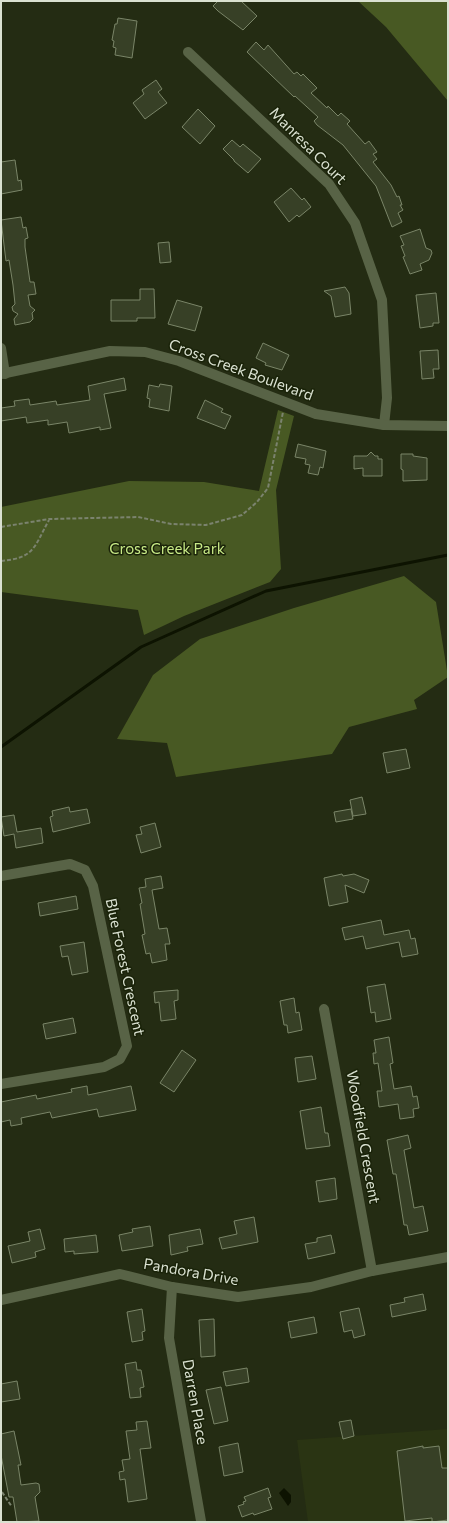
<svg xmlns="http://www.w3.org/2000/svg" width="449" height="1523" viewBox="0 0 449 1523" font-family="Commissioner,sans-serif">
  <rect width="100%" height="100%" fill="#242c13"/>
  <path fill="#2a3413" d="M448,1429V1522H308L297,1440Z"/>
  <g fill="#485923">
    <path d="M358,1H448V101L386,27Z"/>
    <path d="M278,410L294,416L276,490L281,569L270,582L184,616L144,635L138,610L1,592V507L129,481L204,482L259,491Z"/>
    <path d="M404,576L436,602L448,677L414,700L417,709L349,727L332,754L176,777L167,743L117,739L153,675L200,639L294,608Z"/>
  </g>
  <path fill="#0d1301" d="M284,1488L291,1495V1502L288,1506L279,1493Z"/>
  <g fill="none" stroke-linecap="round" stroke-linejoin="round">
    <path stroke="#0d1301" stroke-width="3" d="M1,747L141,647L266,591L448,555"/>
  </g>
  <g fill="#374026" stroke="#7a8568">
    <path d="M218,1H241L257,16L243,30L218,11L213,6Z"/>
    <path d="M118,18L137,21L132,58L115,55L116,48L113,47L114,41L112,40L115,24H117Z"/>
    <path d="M256,42L264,50L268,45L294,74L297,72L301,76L303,74L317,88L311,93L327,108L328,106L338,116L341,113L350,121L347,124L365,144L369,141L377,152L373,154L377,159L373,162L391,185L397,197L399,196L402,205H400L403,210L398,213L402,222L392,227L376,186L343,145L317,125L314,121L318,117L295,96L294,97L247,52Z"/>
    <path d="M156,80L162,89L158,92L167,103L145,119L133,103L144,94L142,90Z"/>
    <path d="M198,109L215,126L200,144L182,127Z"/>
    <path d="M232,140L240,147L243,144L261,159L248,173L234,161V160L223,149Z"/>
    <path d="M15,160L18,181L21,180L22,190L1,194V162Z"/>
    <path d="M291,188L302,200L304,198L311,207L299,217L297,215L289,222L274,202Z"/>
    <path d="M21,217L23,228L26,227L28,238L25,239V247L30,282H34L36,294L28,295L30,306L35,310L32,313L33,319L30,322L15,325L14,319L18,314L13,311L12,307L15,304L13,285L9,260L6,261L1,220Z"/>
    <path d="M420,229L426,248L431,250L432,253L429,260L420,264L422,270L410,274L403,257L405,256L401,246L404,245L400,236Z"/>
    <path d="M169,242L171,262L160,263L158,243Z"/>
    <path d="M345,287L349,293L351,314L335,317L331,296L324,291Z"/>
    <path d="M140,289H154L155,318H137V321H111V300H140Z"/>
    <path d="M436,293L439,323H433V326L420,328L416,295Z"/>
    <path d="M177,300L202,307L195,331L168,324Z"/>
    <path d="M263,343L289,355L282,370L265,365L266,363L256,358Z"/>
    <path d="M438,350L439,369H433L434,378L422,379L420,351Z"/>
    <path d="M124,378L126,390L104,394L111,428L100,430V427L69,433L67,422L48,425V420L27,423L26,417L1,421V408L15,406L14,401L29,399L30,405L56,401L57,405L90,400L88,386Z"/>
    <path d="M160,384L172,386L169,411L149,407L150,399L147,398L149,385L159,387Z"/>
    <path d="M205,400L223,409L221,412L231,416L225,429L197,418Z"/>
    <path d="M298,444L326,451L323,468L320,467L318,475L308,473L310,465L305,464L306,459L295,457Z"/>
    <path d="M371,452L375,456H378V459H382V476H363V468L354,469V456H367Z"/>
    <path d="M401,454H413V456L427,458V480L403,481V470L401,469Z"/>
    <path d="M406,749L410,768L387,773L383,753Z"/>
    <path d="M362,797L366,814L353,816L350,800Z"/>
    <path d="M69,807L70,812L87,809L90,823L53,832L50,817L53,816L52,811Z"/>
    <path d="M351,809L353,819L336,822L334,812Z"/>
    <path d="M14,815L17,832L41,828L43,843L16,848L14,834L4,836L1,817Z"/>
    <path d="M155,823L161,847L141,853L136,835L142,834L140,827Z"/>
    <path d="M342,874L343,876L354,874L369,880L364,893L345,885L348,902L329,906L324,878Z"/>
    <path d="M161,876L163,888L152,890L159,929L167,928L170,944H165L167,960L152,963L150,953L146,954L142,935L145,934L140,904L142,903L139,888L146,887L145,879Z"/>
    <path d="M76,896L78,909L40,916L38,903Z"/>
    <path d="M381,920L384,935L409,930L411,939L415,938L418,954L402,957L399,942L366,949L363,936L345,940L342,928Z"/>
    <path d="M84,942L88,972L72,975L68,956L62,957L60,946Z"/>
    <path d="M385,984L391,1019L376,1022L375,1012L371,1013L367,987Z"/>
    <path d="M178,990V1000L174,1001L176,1019L161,1021L159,1002L155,1003L154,992Z"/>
    <path d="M294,998L296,1013L299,1012L302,1030L288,1033L287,1025H284L280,1001Z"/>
    <path d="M73,1018L76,1033L46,1039L43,1024Z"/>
    <path d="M389,1037L393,1063L390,1064L394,1089L411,1086L413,1097L417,1096L419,1108L413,1109L414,1117L400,1119L398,1104L379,1107L377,1091H382L378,1063L374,1064L373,1053H376L374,1040Z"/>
    <path d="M182,1050L196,1060L174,1092L160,1083Z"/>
    <path d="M312,1056L316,1079L298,1082L295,1058Z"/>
    <path d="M87,1086L88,1095L131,1086L136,1110L99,1117L97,1109L52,1118L50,1112L21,1118L22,1124L11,1126L10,1120L1,1122V1102L36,1095L37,1099L72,1092L71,1089Z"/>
    <path d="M321,1107L325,1133H328L330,1146L306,1149L300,1111Z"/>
    <path d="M408,1135L411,1148L404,1150L414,1208L423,1206L428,1231L409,1235L407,1225H404L396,1174H393L387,1140Z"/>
    <path d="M335,1178L337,1199L319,1202L316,1181Z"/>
    <path d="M254,1217L258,1242L222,1249L219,1238L237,1234L234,1221Z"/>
    <path d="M150,1226L153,1246L122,1251L119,1235L133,1232L132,1229Z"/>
    <path d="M40,1229L45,1249L35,1252L36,1257L12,1263L8,1246L30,1241L28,1232Z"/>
    <path d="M200,1229L203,1244L187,1247L188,1251L171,1255L169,1235Z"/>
    <path d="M96,1235L98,1252L74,1254V1251L65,1252L64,1239Z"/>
    <path d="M331,1235L335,1253L308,1259L305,1244L317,1242V1238Z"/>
    <path d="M423,1294L426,1310L392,1317L390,1305L405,1302L404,1298Z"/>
    <path d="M359,1308L365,1335L354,1338L352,1330L344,1332L340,1312Z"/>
    <path d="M142,1309L145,1331L142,1332L143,1340L132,1342L127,1312Z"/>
    <path d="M314,1317L317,1333L291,1338L288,1322Z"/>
    <path d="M214,1319L215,1356L201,1357L199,1320Z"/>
    <path d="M136,1362L137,1370H141L144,1387L140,1388L141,1397L130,1398L125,1364Z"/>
    <path d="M247,1368L249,1382L226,1386L223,1372Z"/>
    <path d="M17,1381L20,1399L1,1402V1384Z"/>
    <path d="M221,1387L228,1421L214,1424L206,1390Z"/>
    <path d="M351,1420L354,1436L343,1439L339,1422Z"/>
    <path d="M147,1421L151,1448L140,1449L147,1499L128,1502L125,1479L120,1480L119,1472L124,1471L122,1460L130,1459L126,1431L137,1430L136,1422Z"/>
    <path d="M14,1431L21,1465H18L21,1485L36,1483L39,1484L40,1492L35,1497L39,1521L17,1522L13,1497H9L1,1455V1434Z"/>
    <path d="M238,1443L243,1472L224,1476L219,1447Z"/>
    <path d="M423,1446V1448L439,1446L442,1468H448V1520L432,1522V1518L405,1521L397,1451Z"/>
    <path d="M268,1488L271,1497L268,1498L272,1509L254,1515L253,1513L242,1517L238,1506L244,1504L243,1502L246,1501L244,1497Z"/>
  </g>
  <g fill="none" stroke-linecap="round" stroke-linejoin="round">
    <g stroke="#7b836e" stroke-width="2" stroke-dasharray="4 2" stroke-linecap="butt">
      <path d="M1,527L49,519L138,517L171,524L206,525L242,515L257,502L268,488L283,412"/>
      <path d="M1,561C35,558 34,547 49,520"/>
      <path d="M2,1492L12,1507"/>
    </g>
    <g stroke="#586346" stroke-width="10">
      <path d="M188,52L329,184L355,223L382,300L387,398L384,425"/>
      <path d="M1,348L5,374"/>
      <path d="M1,374L110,351L145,352L179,361L316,414L384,425L448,426"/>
      <path d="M1,876L70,864L85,870L93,886L127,1046L120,1059L104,1067L1,1084"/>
      <path d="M324,1009L372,1271"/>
      <path d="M172,1287L169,1338L201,1521"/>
      <path d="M1,1300L120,1274L172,1287L238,1297L311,1287L372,1271L448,1257"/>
    </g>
  </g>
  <g text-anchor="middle" stroke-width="3" stroke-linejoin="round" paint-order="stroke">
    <g font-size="15" fill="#dae1d1" stroke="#1a2309">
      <text transform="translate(308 146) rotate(45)" y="5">Manresa Court</text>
      <text transform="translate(241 370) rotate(20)" y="5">Cross Creek Boulevard</text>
      <text transform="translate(125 967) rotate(78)" y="5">Blue Forest Crescent</text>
      <text transform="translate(363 1137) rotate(80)" y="5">Woodfield Crescent</text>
      <text transform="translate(191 1272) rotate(10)" y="5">Pandora Drive</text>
      <text transform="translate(195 1402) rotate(80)" y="5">Darren Place</text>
    </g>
    <g font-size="15" fill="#c8ea87" stroke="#1a2309">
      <text x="167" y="554">Cross Creek Park</text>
    </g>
  </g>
  <rect width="449" height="1523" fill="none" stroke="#dae1d1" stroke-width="4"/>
</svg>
